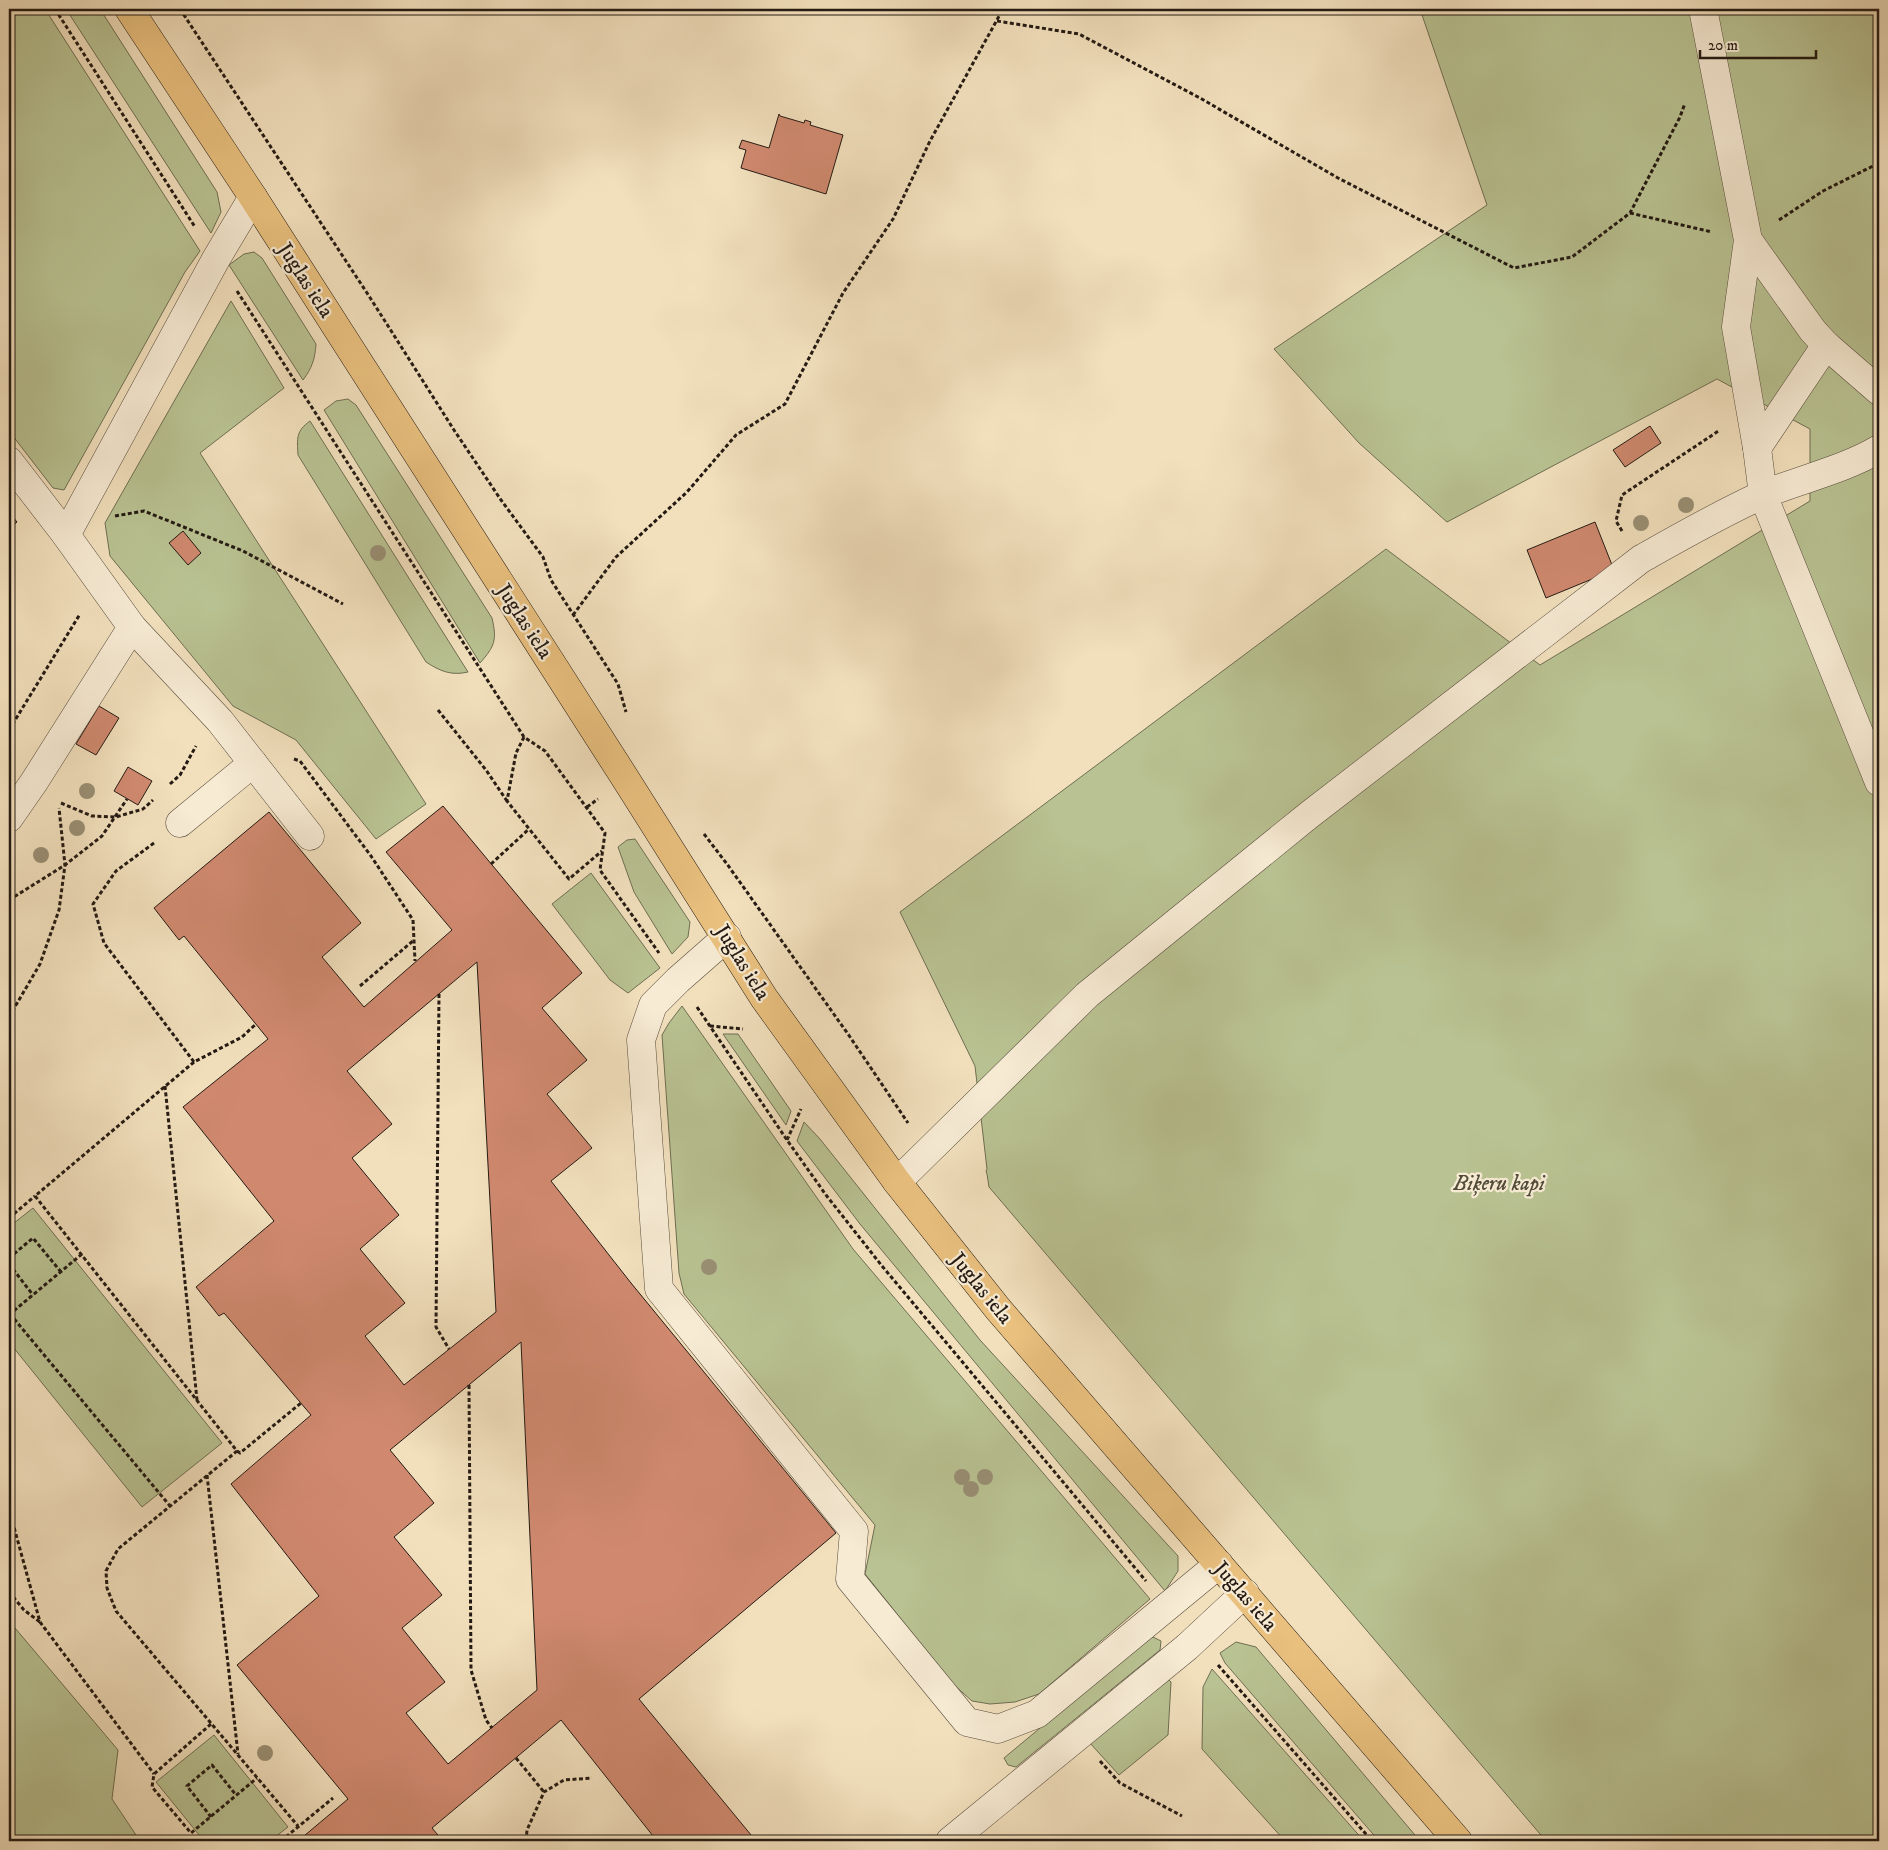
<svg xmlns="http://www.w3.org/2000/svg" width="1888" height="1850" viewBox="0 0 1888 1850" font-family="'IM FELL DW Pica',serif">
  <rect width="100%" height="100%" fill="#f2e0bd"/>
  <filter id="stains"><feTurbulence type="fractalNoise" baseFrequency=".004" numOctaves="4"/><feColorMatrix values="0 0 0 0 .2 0 0 0 0 .09 0 0 0 0 .02 0 0 0 .5 -.17"/></filter>
  <radialGradient id="worn" r=".72"><stop offset=".6" stop-color="#630" stop-opacity="0"/><stop offset="1" stop-color="#630" stop-opacity=".3"/></radialGradient>
  <g fill="#b9c292" stroke="#6e6e52">
    <path d="M9,9H45L200,251L185,272L64,490L53,488L9,431Z"/>
    <path d="M66,9H100L217,192L221,212L211,233Z"/>
    <path d="M1420,9H1879V1841H1546L989,1187L987,1174L986,1171L987,1169L975,1066L900,912L1386,549L1540,665L1810,501V429L1717,379L1447,522L1359,443L1274,349L1487,205Z"/>
    <path d="M254,252L262,258L316,344C315,359 312,368 303,380L229,265L244,254Z"/>
    <path d="M231,301L284,388L200,453L426,804L376,839L296,740L233,706L110,556L105,523Z"/>
    <path d="M348,399L356,405L492,618C497,640 495,646 480,663L324,410L336,401Z"/>
    <path d="M310,421L468,672C451,676 440,671 426,662L298,455C297,438 296,431 310,421Z"/>
    <path d="M635,839L690,922L688,937L672,954L634,892L618,847L627,840Z"/>
    <path d="M591,873L660,968L628,993L610,980L552,904Z"/>
    <path d="M682,1006L853,1249L1150,1599L1039,1694L1015,1702L990,1704L972,1701L953,1684L865,1574L875,1525L684,1294L679,1273L662,1035L669,1023Z"/>
    <path d="M723,1034H738L791,1111L786,1125Z"/>
    <path d="M804,1122L820,1139L980,1340L1178,1556V1571L1165,1591L860,1224L797,1141Z"/>
    <path d="M33,1208L222,1443L142,1507L9,1342V1227Z"/>
    <path d="M15,1628L118,1750L112,1799L140,1841H9V1629Z"/>
    <path d="M1151,1636L1161,1641L1160,1650L1016,1767L1008,1765L1004,1758Z"/>
    <path d="M1236,1642L1256,1647L1420,1841H1379L1225,1663L1220,1653Z"/>
    <path d="M1212,1669L1364,1841H1285L1202,1749L1203,1687Z"/>
    <path d="M1166,1677L1171,1682L1168,1735L1119,1775L1089,1742Z"/>
    <path d="M214,1735L288,1827L270,1841H204L156,1782Z"/>
  </g>
  <g fill="#d0896f" stroke="#241a13" fill-rule="evenodd">
    <path d="M779,114L780,116L804,123L805,120L811,122L810,125L843,135L826,194L741,168L746,150L739,148L742,140L769,148Z"/>
    <path d="M1650,426L1661,443L1625,467L1613,450Z"/>
    <path d="M9,512L17,522L9,529Z"/>
    <path d="M1595,522L1614,570L1546,598L1527,550Z"/>
    <path d="M183,531L201,553L188,565L169,543Z"/>
    <path d="M99,706L119,718L96,755L76,744Z"/>
    <path d="M128,767L152,781L138,805L114,791Z"/>
    <path d="M443,806L582,973L542,1008L587,1060L547,1094L592,1148L551,1181L631,1283L836,1533L639,1699L756,1841H657L561,1720L432,1828L443,1841H298L348,1799L237,1665L319,1596L231,1484L311,1415L224,1313L219,1316L196,1287L274,1221L183,1107L268,1039L184,936L179,940L154,908L269,812L361,923L322,957L364,1007L452,930L386,852ZM477,962L496,1312L404,1385L365,1336L405,1303L360,1249L399,1215L352,1158L392,1124L347,1071ZM521,1342L537,1690L448,1764L406,1713L445,1682L402,1628L442,1595L394,1537L434,1503L390,1450Z"/>
  </g>
  <g fill="none" stroke-linecap="round" stroke-linejoin="round">
    <g stroke="#584c3e" stroke-width="29">
      <g id="minor">
        <path d="M1703,9L1748,240L1813,331L1826,345L1879,391"/>
        <path d="M1748,240L1736,327L1757,448L1763,495L1879,782"/>
        <path d="M1757,448L1826,345"/>
        <path d="M9,461L66,535"/>
        <path d="M132,627L220,721L310,836"/>
        <path d="M9,818L34,782L132,627L66,535L216,259L253,197"/>
        <path d="M180,823L253,763"/>
        <path d="M727,937L678,980L653,1005L641,1040L659,1289L854,1531L850,1579L967,1722L998,1729L1037,1714L1219,1564"/>
        <path d="M897,1182L1087,995L1309,815L1641,559C1680,537 1720,514 1762,495C1801,479 1843,470 1879,449"/>
        <path d="M950,1841L1187,1647L1245,1593"/>
      </g>
    </g>
    <g stroke="#241a13" stroke-width="29">
      <path id="major" d="M129,9L253,197L625,778L764,998L897,1182L998,1309L1458,1841"/>
    </g>
    <g stroke="#241a13" stroke-width="3" stroke-dasharray="4 2.5" stroke-linecap="butt">
      <path d="M55,9L195,227"/>
      <path d="M180,9L369,296L454,430L501,500L543,557L551,580L618,684L626,712"/>
      <path d="M997,21L1079,34L1200,98L1338,178L1514,268L1572,257L1630,213L1680,117L1685,103"/>
      <path d="M1630,213L1712,232"/>
      <path d="M1779,220L1823,191L1879,163"/>
      <path d="M237,291L524,737L545,751L605,833L600,870L659,953"/>
      <path d="M115,516L144,511L243,551L343,604"/>
      <path d="M1622,531L1616,521L1622,495L1720,430"/>
      <path d="M573,615L616,557L687,492L736,435L785,404L843,293L893,219L930,141L1003,9"/>
      <path d="M438,710L486,770L507,801"/>
      <path d="M9,730L80,614"/>
      <path d="M524,737L516,753L507,801L569,879L602,851"/>
      <path d="M294,759L300,761L371,856L413,920L415,961"/>
      <path d="M170,784L180,775L196,746"/>
      <path d="M61,803L92,816L116,817L143,809L153,800"/>
      <path d="M587,807L598,799"/>
      <path d="M704,834L727,864L848,1034L908,1123"/>
      <path d="M154,843L116,871L93,904L104,943L194,1062L242,1037L256,1024"/>
      <path d="M491,864L529,829"/>
      <path d="M9,900L65,865L102,836L127,799"/>
      <path d="M360,986L414,940"/>
      <path d="M439,994L436,1327L449,1349"/>
      <path d="M697,1007L787,1140L826,1195L882,1266L1146,1581"/>
      <path d="M9,1017L40,964L59,910L65,865L59,808"/>
      <path d="M710,1026L743,1029"/>
      <path d="M194,1062L35,1196L237,1451L118,1549L106,1571L107,1588L116,1611L298,1826"/>
      <path d="M165,1086L197,1400"/>
      <path d="M787,1140L801,1109"/>
      <path d="M9,1218L35,1196"/>
      <path d="M9,1258L33,1238L61,1272"/>
      <path d="M9,1264L33,1295"/>
      <path d="M9,1313L10,1314L82,1254"/>
      <path d="M10,1314L170,1506"/>
      <path d="M469,1385L471,1670L486,1720L492,1728"/>
      <path d="M237,1451L240,1453L301,1403"/>
      <path d="M207,1475L238,1754"/>
      <path d="M9,1509L40,1622L154,1774"/>
      <path d="M9,1592L24,1610L40,1622"/>
      <path d="M1218,1665L1372,1841"/>
      <path d="M211,1724L154,1774L152,1787L191,1833L257,1778"/>
      <path d="M516,1758L544,1792"/>
      <path d="M1100,1761L1120,1783L1182,1816"/>
      <path d="M211,1817L187,1786L212,1765L236,1795"/>
      <path d="M281,1841L333,1798"/>
      <path d="M526,1841L527,1830L544,1792L564,1780L592,1778"/>
    </g>
    <use href="#minor" stroke="#f7ebd4" stroke-width="28"/>
    <use href="#major" stroke="#e9c07e" stroke-width="28"/>
  </g>
  <g fill="#998f74">
    <circle cx="1686" cy="505" r="8"/>
    <circle cx="1641" cy="523" r="8"/>
    <circle cx="378" cy="553" r="8"/>
    <circle cx="87" cy="791" r="8"/>
    <circle cx="77" cy="828" r="8"/>
    <circle cx="41" cy="855" r="8"/>
    <circle cx="709" cy="1267" r="8"/>
    <circle cx="962" cy="1477" r="8"/>
    <circle cx="985" cy="1477" r="8"/>
    <circle cx="971" cy="1489" r="8"/>
    <circle cx="265" cy="1753" r="8"/>
  </g>
  <g text-anchor="middle" stroke-width="4.5" stroke-linejoin="round" paint-order="stroke">
    <g font-size="21" fill="#241a13" stroke="#f7ebd4">
      <text transform="translate(306 280) rotate(57)" y="7">Juglas iela</text>
      <text transform="translate(525 621) rotate(57)" y="7">Juglas iela</text>
      <text transform="translate(743 962) rotate(58)" y="7">Juglas iela</text>
      <text transform="translate(982 1288) rotate(51)" y="7">Juglas iela</text>
      <text transform="translate(1246 1596) rotate(49)" y="7">Juglas iela</text>
    </g>
    <g font-size="21" font-style="italic" fill="#514c39" stroke="#f7ebd4">
      <text x="1499" y="1190">Biķeru kapi</text>
    </g>
  </g>
  <rect width="1888" height="1850" fill="none" stroke="#f2e0bd" stroke-width="30"/>
  <rect x="10" y="10" width="1868" height="1830" fill="none" stroke="#241a13" stroke-width="2.5"/>
  <rect x="15" y="15" width="1858" height="1820" fill="none" stroke="#241a13"/>
  <path d="M1700 50v8h116v-8" fill="none" stroke="#241a13" stroke-width="2.5"/>
  <text x="1708" y="50" font-size="15" fill="#241a13" stroke="#f7ebd4" stroke-width="4" paint-order="stroke">20 m</text>
  <rect width="100%" height="100%" filter="url(#stains)"/>
  <rect width="100%" height="100%" fill="url(#worn)"/>
</svg>
